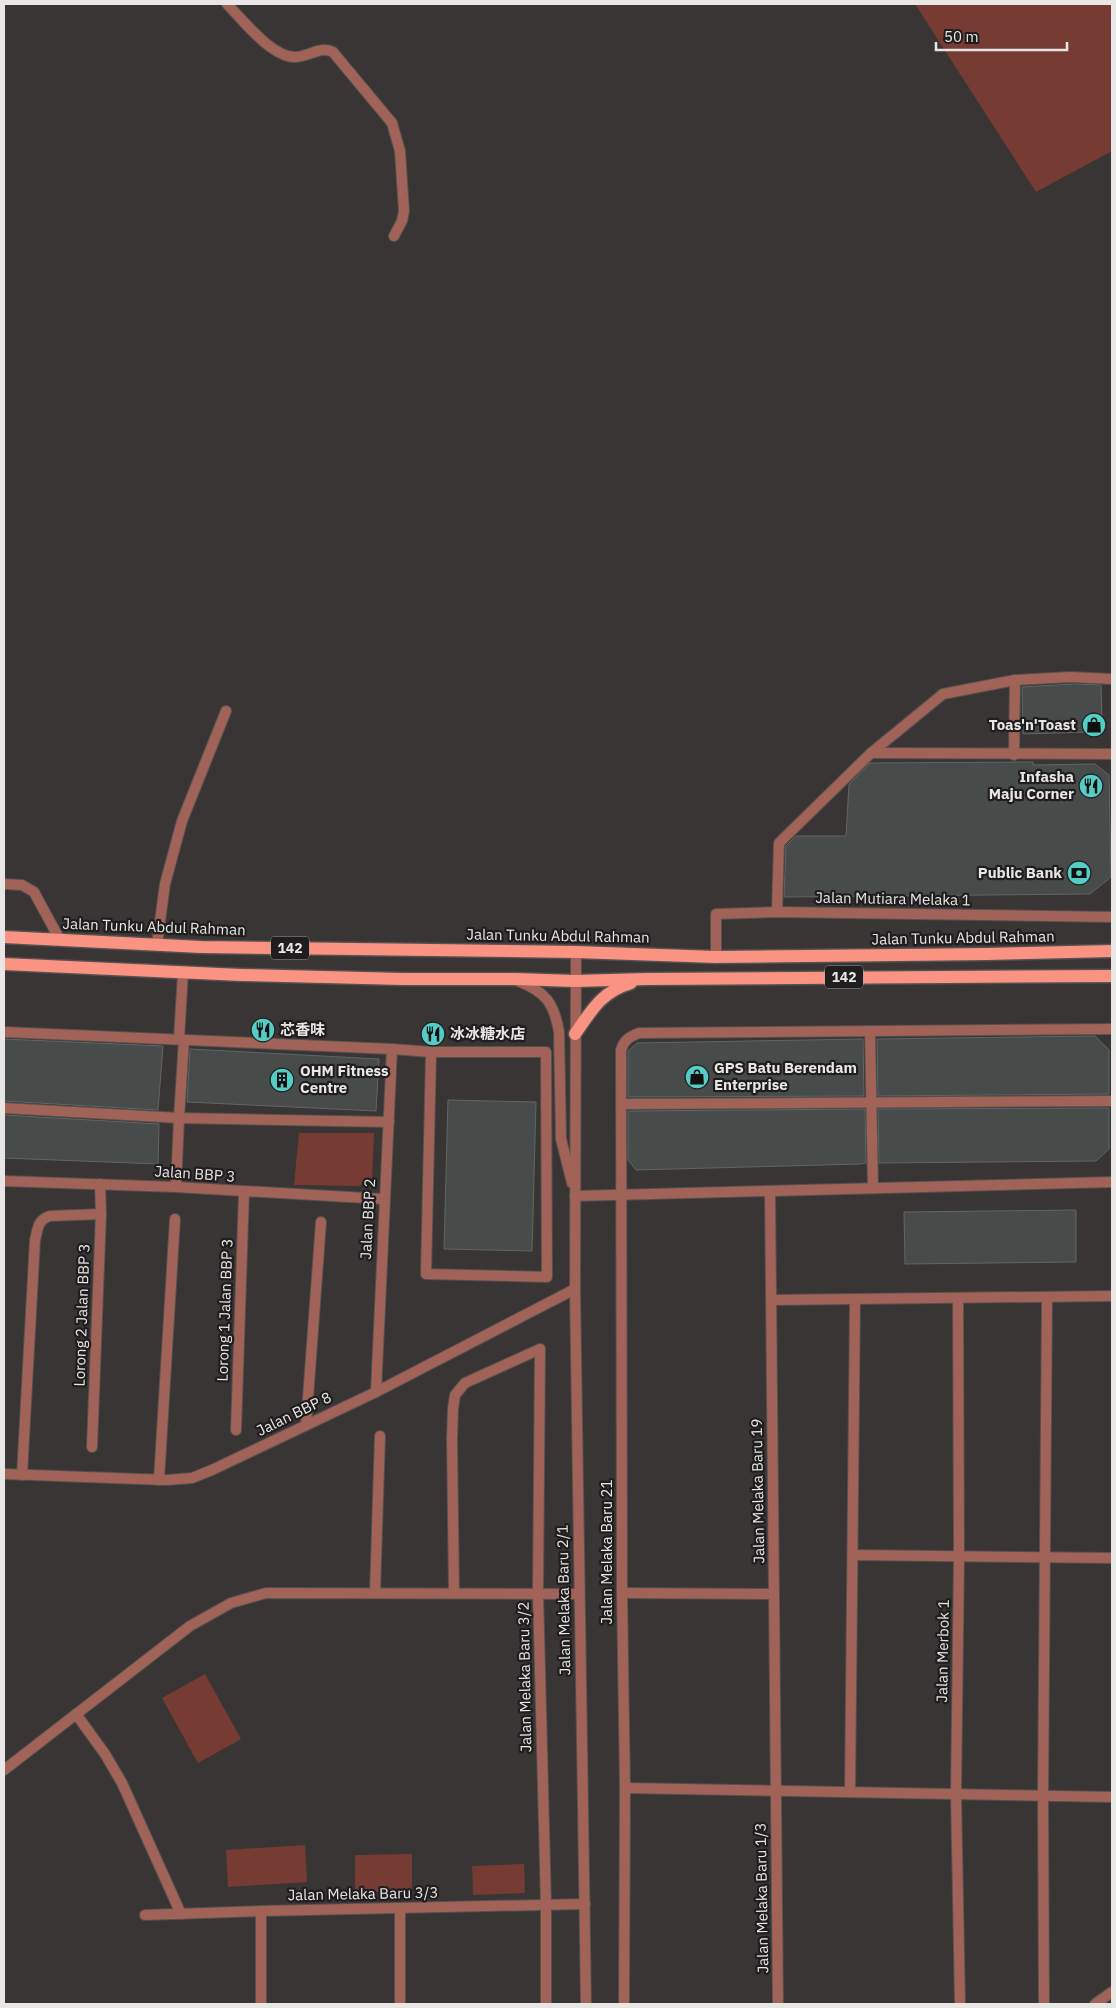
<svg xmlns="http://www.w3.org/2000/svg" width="1116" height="2008" viewBox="0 0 1116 2008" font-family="'IBM Plex Sans','Noto Sans SC',sans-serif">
  <rect width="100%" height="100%" fill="#393534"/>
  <g fill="#763c33">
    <path d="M915,4H1112V151L1036,192Z"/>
    <path d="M299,1133H374L372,1179L359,1186L294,1185Z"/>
    <path d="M205,1674L241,1739L198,1763L162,1698Z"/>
    <path d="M305,1845L307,1882L228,1887L226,1850Z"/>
    <path d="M412,1854V1892H355V1855Z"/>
    <path d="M524,1864L525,1893L473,1895L472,1866Z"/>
  </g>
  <g fill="#474c4b" stroke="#616665">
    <path d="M1074,684L1101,685L1102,724L1089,732L1023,734L1022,687Z"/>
    <path d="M1033,762V765L1095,764L1109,775L1111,877L1090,894L784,897L786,846L796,836H846L849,784L870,763Z"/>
    <path d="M1095,1036L1109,1050V1094L878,1096L877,1039Z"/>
    <path d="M4,1039L163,1046L158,1110L4,1101Z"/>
    <path d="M863,1039L864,1096L628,1097V1051L637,1043Z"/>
    <path d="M190,1049L379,1059L376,1111L187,1102Z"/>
    <path d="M448,1100L536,1102L532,1251L444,1249Z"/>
    <path d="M1109,1108V1149L1096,1161L879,1163L878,1109Z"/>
    <path d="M865,1109L866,1163L860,1164L636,1170L628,1160V1111Z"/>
    <path d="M4,1115L159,1124L158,1164L4,1158Z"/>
    <path d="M1076,1210V1262L905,1264L904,1212Z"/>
  </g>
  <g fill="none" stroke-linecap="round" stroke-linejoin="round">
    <g stroke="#555150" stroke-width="12">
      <g id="service">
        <path d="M1014,755L1015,680"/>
        <path d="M777,912L779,843L871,753L943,694L1015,680L1070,677L1112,679"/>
        <path d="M870,1031L873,1188"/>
        <path d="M392,1049L431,1052H546L547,1277L426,1274L431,1052"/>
        <path d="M622,1104L1112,1101"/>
        <path d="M4,1108L179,1118L389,1122"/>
        <path d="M176,1187L179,1118L184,1040"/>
        <path d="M306,1425L321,1222"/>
        <path d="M22,1475L35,1240C38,1229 37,1220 50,1216L101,1214"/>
        <path d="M159,1480L175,1219"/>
        <path d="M853,1555L1112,1558"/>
        <path d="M454,1593L452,1439L453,1409L455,1395L465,1383L540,1349"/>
        <path d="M622,1593L774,1594"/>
        <path d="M625,1788L1112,1797"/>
        <path d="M850,1792L855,1299"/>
        <path d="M1044,2004L1043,1795L1047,1297"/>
      </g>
    </g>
    <g stroke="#555150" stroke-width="12">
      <g id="minor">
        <path d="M227,4C243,20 272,58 296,57C310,56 320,46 333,52L392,123L400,151L404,211L402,221L394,236"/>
        <path d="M871,753L1112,754"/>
        <path d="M4,884L22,885L34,892L60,940"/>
        <path d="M157,944L165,884L182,821L226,711"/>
        <path d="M576,952L575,1289L586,2004"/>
        <path d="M716,957V914L777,912L1112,917"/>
        <path d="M518,981C546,992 554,1003 559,1032L561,1139L572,1183"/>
        <path d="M4,1032L392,1049L376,1392"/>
        <path d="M179,1039L183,972"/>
        <path d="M4,1181L176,1187L383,1199"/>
        <path d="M770,1191L778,2004"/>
        <path d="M575,1196L1112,1182"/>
        <path d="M958,1298L959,1556L956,1794L960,2004"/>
        <path d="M771,1300L1112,1296"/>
        <path d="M540,1349L538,1593L546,1904V2004"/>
        <path d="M236,1430L244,1192"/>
        <path d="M92,1447L101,1214L100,1184"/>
        <path d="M4,1474L167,1480L192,1478L212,1470L376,1392L575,1289"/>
        <path d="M375,1593L380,1436"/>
        <path d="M76,1714L105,1754L122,1783L181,1914"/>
        <path d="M4,1770L190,1626L231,1603L266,1593L579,1594"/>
        <path d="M400,1908V2004"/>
        <path d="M145,1915L261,1911L585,1904"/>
        <path d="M261,2004V1911"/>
        <path d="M624,2004L625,1788L622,1593L621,1050C624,1040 629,1037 639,1033L1112,1029"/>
        <path d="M1095,2004L1112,1992"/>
      </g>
    </g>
    <g stroke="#555150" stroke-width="15">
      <g id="primary">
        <path d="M4,937L201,947L576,952L716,957L987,954L1112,951"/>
        <path d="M4,964L241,975L403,979H515L575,981L646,979L1112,976"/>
        <path d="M575,1034C592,1010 601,992 631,983"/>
      </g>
    </g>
    <use href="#service" stroke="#a16257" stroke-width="10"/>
    <use href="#minor" stroke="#a16257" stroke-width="10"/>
    <use href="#primary" stroke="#fa9382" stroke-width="12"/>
  </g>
  <defs>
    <g id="shop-disc" transform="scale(1.25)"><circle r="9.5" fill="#54cdc7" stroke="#1f1d1d"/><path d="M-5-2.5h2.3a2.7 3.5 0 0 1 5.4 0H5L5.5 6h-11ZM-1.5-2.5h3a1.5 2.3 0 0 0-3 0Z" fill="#111"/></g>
    <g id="restaurant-disc" transform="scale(1.25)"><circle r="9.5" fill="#54cdc7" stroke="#1f1d1d"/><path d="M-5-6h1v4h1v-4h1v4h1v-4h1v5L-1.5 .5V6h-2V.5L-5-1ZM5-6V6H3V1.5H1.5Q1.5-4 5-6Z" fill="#111"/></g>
    <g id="bank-disc" transform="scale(1.25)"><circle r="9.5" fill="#54cdc7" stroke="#1f1d1d"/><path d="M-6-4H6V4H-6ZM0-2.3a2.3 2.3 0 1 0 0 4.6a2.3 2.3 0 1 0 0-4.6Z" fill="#111"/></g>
    <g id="building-disc" transform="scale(1.25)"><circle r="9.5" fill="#54cdc7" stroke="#1f1d1d"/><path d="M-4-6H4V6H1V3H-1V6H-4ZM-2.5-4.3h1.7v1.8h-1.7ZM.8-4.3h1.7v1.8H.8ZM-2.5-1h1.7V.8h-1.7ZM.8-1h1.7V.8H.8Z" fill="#111"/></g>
  </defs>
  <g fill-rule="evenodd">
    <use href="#shop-disc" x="1094" y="725"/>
    <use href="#restaurant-disc" x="1091" y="786"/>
    <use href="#bank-disc" x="1079" y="873"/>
    <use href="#restaurant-disc" x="263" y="1030"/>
    <use href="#restaurant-disc" x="433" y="1034"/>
    <use href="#shop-disc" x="697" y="1077"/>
    <use href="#building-disc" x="282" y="1080"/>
  </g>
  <g text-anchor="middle" stroke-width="4.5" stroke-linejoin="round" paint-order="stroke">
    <g fill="#1f1d1d" stroke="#acaaaa" stroke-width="1">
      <rect x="271" y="936.5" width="38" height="23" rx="4"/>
      <rect x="825" y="965.5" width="38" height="23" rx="4"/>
    </g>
    <g font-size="14" font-weight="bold" fill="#e9e7e6">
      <text x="290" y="953">142</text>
      <text x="844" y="982">142</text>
    </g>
    <g font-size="15" font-weight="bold" fill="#e9e7e6" stroke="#1f1d1d" text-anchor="start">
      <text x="1076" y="730" text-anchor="end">Toas'n'Toast</text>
      <text x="1074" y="782" text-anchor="end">Infasha<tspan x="1074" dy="17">Maju Corner</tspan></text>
      <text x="1062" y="878" text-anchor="end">Public Bank</text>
      <text x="280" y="1035">芯香味</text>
      <text x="450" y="1039">冰冰糖水店</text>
      <text x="714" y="1073">GPS Batu Berendam<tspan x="714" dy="17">Enterprise</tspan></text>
      <text x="300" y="1076">OHM Fitness<tspan x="300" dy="17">Centre</tspan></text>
    </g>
    <g font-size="15" fill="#e9e7e6" stroke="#1f1d1d">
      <text transform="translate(893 899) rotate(1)" y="5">Jalan Mutiara Melaka 1</text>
      <text transform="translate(154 927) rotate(2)" y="5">Jalan Tunku Abdul Rahman</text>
      <text transform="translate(558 936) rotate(1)" y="5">Jalan Tunku Abdul Rahman</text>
      <text transform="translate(963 938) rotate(-1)" y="5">Jalan Tunku Abdul Rahman</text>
      <text transform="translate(195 1174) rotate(4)" y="5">Jalan BBP 3</text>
      <text transform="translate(368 1219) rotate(-87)" y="5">Jalan BBP 2</text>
      <text transform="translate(225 1310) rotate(-88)" y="5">Lorong 1 Jalan BBP 3</text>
      <text transform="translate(82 1315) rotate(-88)" y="5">Lorong 2 Jalan BBP 3</text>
      <text transform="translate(294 1414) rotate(-26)" y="5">Jalan BBP 8</text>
      <text transform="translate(758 1491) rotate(-91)" y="5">Jalan Melaka Baru 19</text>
      <text transform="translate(607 1552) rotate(-90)" y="5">Jalan Melaka Baru 21</text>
      <text transform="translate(564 1600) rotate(-91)" y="5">Jalan Melaka Baru 2/1</text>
      <text transform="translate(943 1651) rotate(-89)" y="5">Jalan Merbok 1</text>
      <text transform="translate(525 1677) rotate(-91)" y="5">Jalan Melaka Baru 3/2</text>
      <text transform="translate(363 1894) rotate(-1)" y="5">Jalan Melaka Baru 3/3</text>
      <text transform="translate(762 1898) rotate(-91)" y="5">Jalan Melaka Baru 1/3</text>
    </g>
  </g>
  <rect width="1116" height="2008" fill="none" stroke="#e9e7e6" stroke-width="10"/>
  <path d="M936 42v8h131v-8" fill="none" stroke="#e9e7e6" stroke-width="2.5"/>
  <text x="944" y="42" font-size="15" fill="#e9e7e6" stroke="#1f1d1d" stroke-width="4" paint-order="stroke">50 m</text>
</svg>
